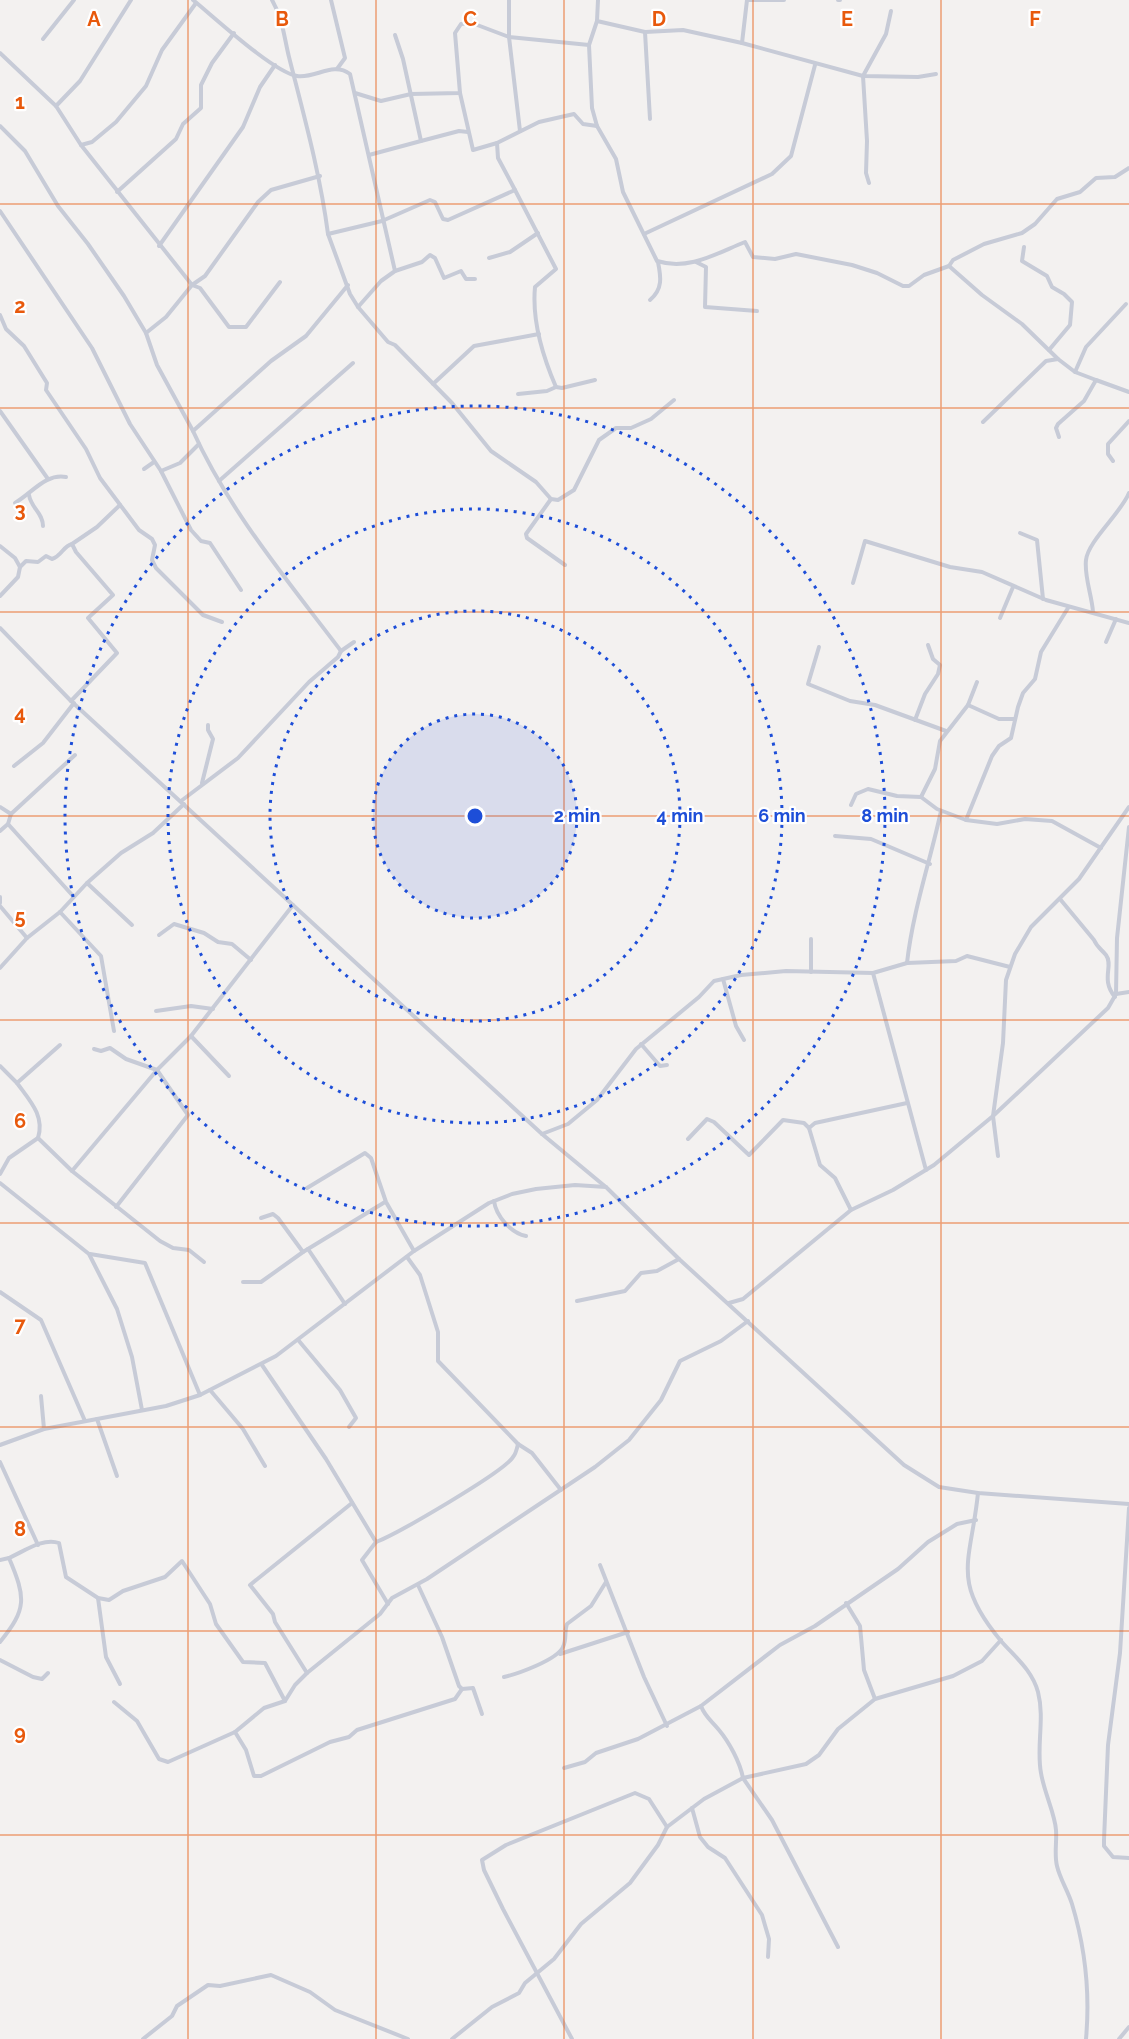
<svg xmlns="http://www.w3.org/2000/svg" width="1129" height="2039" viewBox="0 0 1129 2039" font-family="Raleway,sans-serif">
  <rect width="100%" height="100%" fill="#f3f1f0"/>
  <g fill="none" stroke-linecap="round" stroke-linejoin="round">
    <g stroke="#c7cbd7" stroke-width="4">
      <path d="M131,0L80,81L56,106L81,145L192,285L200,288L229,327H246L280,282"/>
      <path d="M193,0C214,17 273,72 297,76C315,79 333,61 350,74L395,271L381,281L358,307L350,294L328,234"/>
      <path d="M272,0C283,19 284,37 289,57C304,116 320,173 328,234L382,221L430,200L435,202L443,219L448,220L515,190L498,158L497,143"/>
      <path d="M331,0L345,58L337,69"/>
      <path d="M509,0V37L589,45"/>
      <path d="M598,0L597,21L645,32"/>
      <path d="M748,0H784"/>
      <path d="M838,0H840"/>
      <path d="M891,11L886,34L863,76L918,77L936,74"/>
      <path d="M597,21L589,45L592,108L597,126L616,159L623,192L657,261C689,271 717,253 745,242L753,257L775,259L796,254L852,265L877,273L903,286H909L924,275L949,266L982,295L1022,324L1058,359L1075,372L1096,380"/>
      <path d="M395,35L403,59L421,141L459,131L468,132"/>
      <path d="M43,39L74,0"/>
      <path d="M742,43L747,0"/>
      <path d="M0,53L56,106"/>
      <path d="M355,93L381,101L411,94L460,93L455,33L461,24L472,23L509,37L520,131"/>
      <path d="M460,93L473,150L497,143L539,122L574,114L583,124L597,126"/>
      <path d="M650,119L645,32L683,30L742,43L863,76L867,141L866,173L869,183"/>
      <path d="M0,126L25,151L58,206L88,244L124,296L146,333L157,365L193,431L271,361L306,336L348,285"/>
      <path d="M81,145L92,142L116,122L146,86L162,50L196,3"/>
      <path d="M369,155L421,141"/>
      <path d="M515,190L556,269L535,287C532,319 543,357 556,387L562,388L595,380"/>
      <path d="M117,192L176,139L183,124L201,108V85L212,63L234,33"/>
      <path d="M0,211L92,348L130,424L161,471L180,463L199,444"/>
      <path d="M644,234L772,174L791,156L815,65"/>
      <path d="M159,246L243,127L260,87L275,65"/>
      <path d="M1024,247L1022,261L1047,276L1052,287L1064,294L1072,302L1070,325L1049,350"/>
      <path d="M489,258L510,252L538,233"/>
      <path d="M696,262L706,267L705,307L757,311"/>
      <path d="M949,266L953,260L984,244L1022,233L1035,224L1057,199L1080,192L1096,178L1115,177L1129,168"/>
      <path d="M395,271L422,262L430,255L435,258L444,278L461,271L466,279H475"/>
      <path d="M650,300C663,289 661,277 658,262"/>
      <path d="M358,307L388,342L395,345L452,403L491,451L536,482L551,499L558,500L574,490L599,440L616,428H631L651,419L674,400"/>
      <path d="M0,315L6,329L24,346L47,383L46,390L86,449L100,478L139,530L152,539L155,545L152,560L156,568L203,615L222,622"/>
      <path d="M146,333L166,317L192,285L205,276L258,202L271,190L320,176"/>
      <path d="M1075,372L1086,347L1126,304"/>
      <path d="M433,384L474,346L539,334"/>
      <path d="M518,394L547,391L556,387"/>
      <path d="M0,411L48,479"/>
      <path d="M983,422L1046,361L1058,359"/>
      <path d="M193,431C229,511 288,581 341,651L354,642"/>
      <path d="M1059,437L1056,428L1058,424L1084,401L1096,380L1129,392"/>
      <path d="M1113,461L1108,454V444L1129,421"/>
      <path d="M144,469L154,462"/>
      <path d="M161,471L191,530L201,541L210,543L241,590"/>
      <path d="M219,481L353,363"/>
      <path d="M29,495C31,508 43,513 43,526"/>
      <path d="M551,499L526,534L527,538L565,565"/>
      <path d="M15,503C32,493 46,473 66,477"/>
      <path d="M1020,533L1037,540L1043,599"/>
      <path d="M0,546L15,558L20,567L18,577L0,596"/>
      <path d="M20,567L26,561L38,562L46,556L52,559C62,556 63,546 72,544"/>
      <path d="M853,583L865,541L950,567L982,572L1046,600L1129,623"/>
      <path d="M1093,612C1092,596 1084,576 1086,560C1088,541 1121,513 1129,493"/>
      <path d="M1000,618L1013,587"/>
      <path d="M0,628L71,701L542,1134L607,1188L679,1259L904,1465L939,1487L978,1493L1129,1504"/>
      <path d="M1106,642L1116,619"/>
      <path d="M819,647L808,684L850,701L875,705L946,731"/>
      <path d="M71,701L117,653L88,618L113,595L76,552L72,544L97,527L120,505"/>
      <path d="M968,705L999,719H1014"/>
      <path d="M915,720L925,694L938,674L940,665L933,659L928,645"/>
      <path d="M14,766L43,743L74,703"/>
      <path d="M202,783L213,739L208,730V725"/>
      <path d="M921,797L935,769L940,741L968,705L977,682"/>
      <path d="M181,801L238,758L309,682L338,657L341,651"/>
      <path d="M851,805L856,794L868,789L897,796L921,797L937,809L966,820L997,824L1025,819L1052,821L1101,848"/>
      <path d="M0,807L11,814L8,824L0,831"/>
      <path d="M11,814L75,755"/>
      <path d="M966,820L992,756L999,746L1011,738L1018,707L1023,693L1035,679L1041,652L1068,608"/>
      <path d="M8,824L73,896"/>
      <path d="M835,836L871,839L930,864"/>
      <path d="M87,883L132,925"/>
      <path d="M0,897V903"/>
      <path d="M1060,899L1094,940C1097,947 1101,949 1106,955C1114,966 1100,979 1115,997"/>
      <path d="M0,906L27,938"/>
      <path d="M60,912L101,956L114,1031"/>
      <path d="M159,935L174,924L204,933L218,942L232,944L251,960"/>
      <path d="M811,939V972"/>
      <path d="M907,963C913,910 930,862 941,811"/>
      <path d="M0,968L27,938L60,912L87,883L121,853L153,833L184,804"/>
      <path d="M873,973L926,1170"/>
      <path d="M723,979L736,1026L744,1040"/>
      <path d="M1116,994L1129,992"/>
      <path d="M156,1011L191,1006L213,1009"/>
      <path d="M191,1036L229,1076"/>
      <path d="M641,1044L660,1066L667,1065"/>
      <path d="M94,1049L101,1051L110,1048L126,1059L157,1070L188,1115L116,1207"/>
      <path d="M0,1066L17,1083"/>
      <path d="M809,1128L820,1165L835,1178L851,1210"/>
      <path d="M542,1134L568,1124L597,1100L636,1049L699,997L714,981L741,975L786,971L873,973L907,963L956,961L967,956L1010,967"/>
      <path d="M38,1138C45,1116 30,1101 17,1083L60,1045"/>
      <path d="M688,1139L707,1119L714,1122L749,1155L783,1120L804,1123L809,1128L815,1123L907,1103"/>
      <path d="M998,1156L993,1116L1003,1043L1006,980L1015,954L1031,927L1079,879L1129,807"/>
      <path d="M72,1171L160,1241L173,1248L189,1250L204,1262"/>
      <path d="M0,1174L9,1158L38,1138L72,1171L157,1070L191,1036L293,905"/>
      <path d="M0,1183L89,1254L117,1309L132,1357L142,1410"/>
      <path d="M307,1188L365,1153L371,1158L386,1202L414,1251"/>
      <path d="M494,1201C496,1216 511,1233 526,1236"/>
      <path d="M261,1218L273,1214L278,1218L303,1252L385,1202"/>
      <path d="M308,1249L345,1304"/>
      <path d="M90,1254L145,1263L200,1395"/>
      <path d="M407,1257L420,1275L438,1332V1361L518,1444L532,1453L561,1490"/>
      <path d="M243,1282H261L303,1252"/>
      <path d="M0,1292L41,1320L85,1421"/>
      <path d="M577,1301L625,1291L641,1273L657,1271L679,1259"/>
      <path d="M729,1303L743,1299L851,1210L893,1190L934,1165L993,1116L1108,1008L1116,994L1117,938L1129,827"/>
      <path d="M299,1341L340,1390L356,1418L349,1427"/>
      <path d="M262,1365L326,1459L376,1542L362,1560L388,1604"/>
      <path d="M210,1390L243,1429L265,1466"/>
      <path d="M41,1396L44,1429"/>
      <path d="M97,1419L117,1476"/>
      <path d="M0,1445L44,1429L166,1406L200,1395L276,1356L414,1251L489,1203L512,1194L536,1189L575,1185L606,1187"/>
      <path d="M0,1462L38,1545"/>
      <path d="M978,1493C971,1562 950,1580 1001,1641C1015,1657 1032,1670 1038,1692C1045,1719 1036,1747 1041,1773C1044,1792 1055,1814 1056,1830C1057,1842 1054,1854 1057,1866C1060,1879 1068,1891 1072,1904C1085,1947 1090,1995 1086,2039"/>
      <path d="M352,1503L250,1585L273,1614L275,1622L307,1673L380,1614L392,1598L427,1579L595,1467L629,1440L661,1400L680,1361L721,1341L748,1321"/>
      <path d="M1129,1508L1120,1653L1108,1745L1104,1840V1846L1113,1857L1129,1858"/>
      <path d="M976,1520L957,1524L928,1542L898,1569L815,1626L780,1645L701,1706C705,1717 712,1721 719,1730C729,1742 740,1762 743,1778L806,1764L819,1755L838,1729L875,1699L953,1676L982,1661L1001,1640"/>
      <path d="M376,1542C397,1534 504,1472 513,1457C516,1454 517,1448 518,1444"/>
      <path d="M0,1560L9,1558"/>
      <path d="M600,1565L644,1677L667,1726"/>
      <path d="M418,1585L442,1637L459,1686L462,1689L473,1688L482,1714"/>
      <path d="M98,1598L106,1657L120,1684"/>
      <path d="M846,1603L860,1626L864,1670L875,1699"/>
      <path d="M0,1642C27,1609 26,1598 9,1558C23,1552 43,1537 59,1543L66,1577L98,1598L109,1600L123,1591L165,1577L182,1561L210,1604L216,1624L243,1662L265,1663L285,1701"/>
      <path d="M560,1654L628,1632"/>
      <path d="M0,1660L33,1677L42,1679L48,1673"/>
      <path d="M504,1677C517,1674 557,1660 563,1647C567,1639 564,1632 567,1624L591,1606L606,1582"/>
      <path d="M114,1702L137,1721L159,1759L168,1762L235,1732L264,1708L285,1701L295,1685L307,1673"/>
      <path d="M235,1732L246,1750L254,1776H261L330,1742L349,1737L357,1730L455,1699L462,1689"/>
      <path d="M564,1768L585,1762L596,1753L638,1739L701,1706"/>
      <path d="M692,1808L700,1837L708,1847L725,1858L762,1915L769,1939L768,1957"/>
      <path d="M143,2039L172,2016L177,2006L208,1985L220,1986L271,1975L310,1992L335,2010L408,2039"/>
      <path d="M452,2039L492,2007L519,1993L525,1983L554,1959L581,1924L630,1883L658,1845L667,1827L704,1799L743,1778L772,1820L838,1947"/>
      <path d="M572,2039L503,1909L484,1870L482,1860L506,1845L635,1793L649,1799L667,1827"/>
      <path d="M1119,2039L1129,2027"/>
    </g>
  </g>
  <path fill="none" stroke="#e8590c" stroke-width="1.5" stroke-opacity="0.55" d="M188,0V2039M376,0V2039M564,0V2039M753,0V2039M941,0V2039M0,204H1129M0,408H1129M0,612H1129M0,816H1129M0,1020H1129M0,1223H1129M0,1427H1129M0,1631H1129M0,1835H1129"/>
  <circle cx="475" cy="816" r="102" fill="#1d4ed8" fill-opacity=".12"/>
  <g fill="none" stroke="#1d4ed8" stroke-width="3" stroke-dasharray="3 6">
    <circle cx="475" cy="816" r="102"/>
    <circle cx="475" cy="816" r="205"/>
    <circle cx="475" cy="816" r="307"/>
    <circle cx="475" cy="816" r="410"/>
  </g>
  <g font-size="20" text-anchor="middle" font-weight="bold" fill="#e8590c" stroke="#fff" stroke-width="4.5" stroke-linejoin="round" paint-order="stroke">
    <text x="94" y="26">A</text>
    <text x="282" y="26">B</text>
    <text x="470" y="26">C</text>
    <text x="659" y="26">D</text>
    <text x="847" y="26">E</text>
    <text x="1035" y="26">F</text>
    <text x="20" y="109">1</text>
    <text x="20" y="313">2</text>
    <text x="20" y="517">3</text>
    <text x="20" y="720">4</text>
    <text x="20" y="924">5</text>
    <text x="20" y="1128">6</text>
    <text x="20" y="1332">7</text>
    <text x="20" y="1536">8</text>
    <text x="20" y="1740">9</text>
  </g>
  <circle cx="475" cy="816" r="9" fill="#1d4ed8" stroke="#fff" stroke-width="3"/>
  <g font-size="18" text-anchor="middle" font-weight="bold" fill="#1d4ed8" stroke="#fff" stroke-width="4.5" stroke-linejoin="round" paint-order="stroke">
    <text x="577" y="822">2 min</text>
    <text x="680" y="822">4 min</text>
    <text x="782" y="822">6 min</text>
    <text x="885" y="822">8 min</text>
  </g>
</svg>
